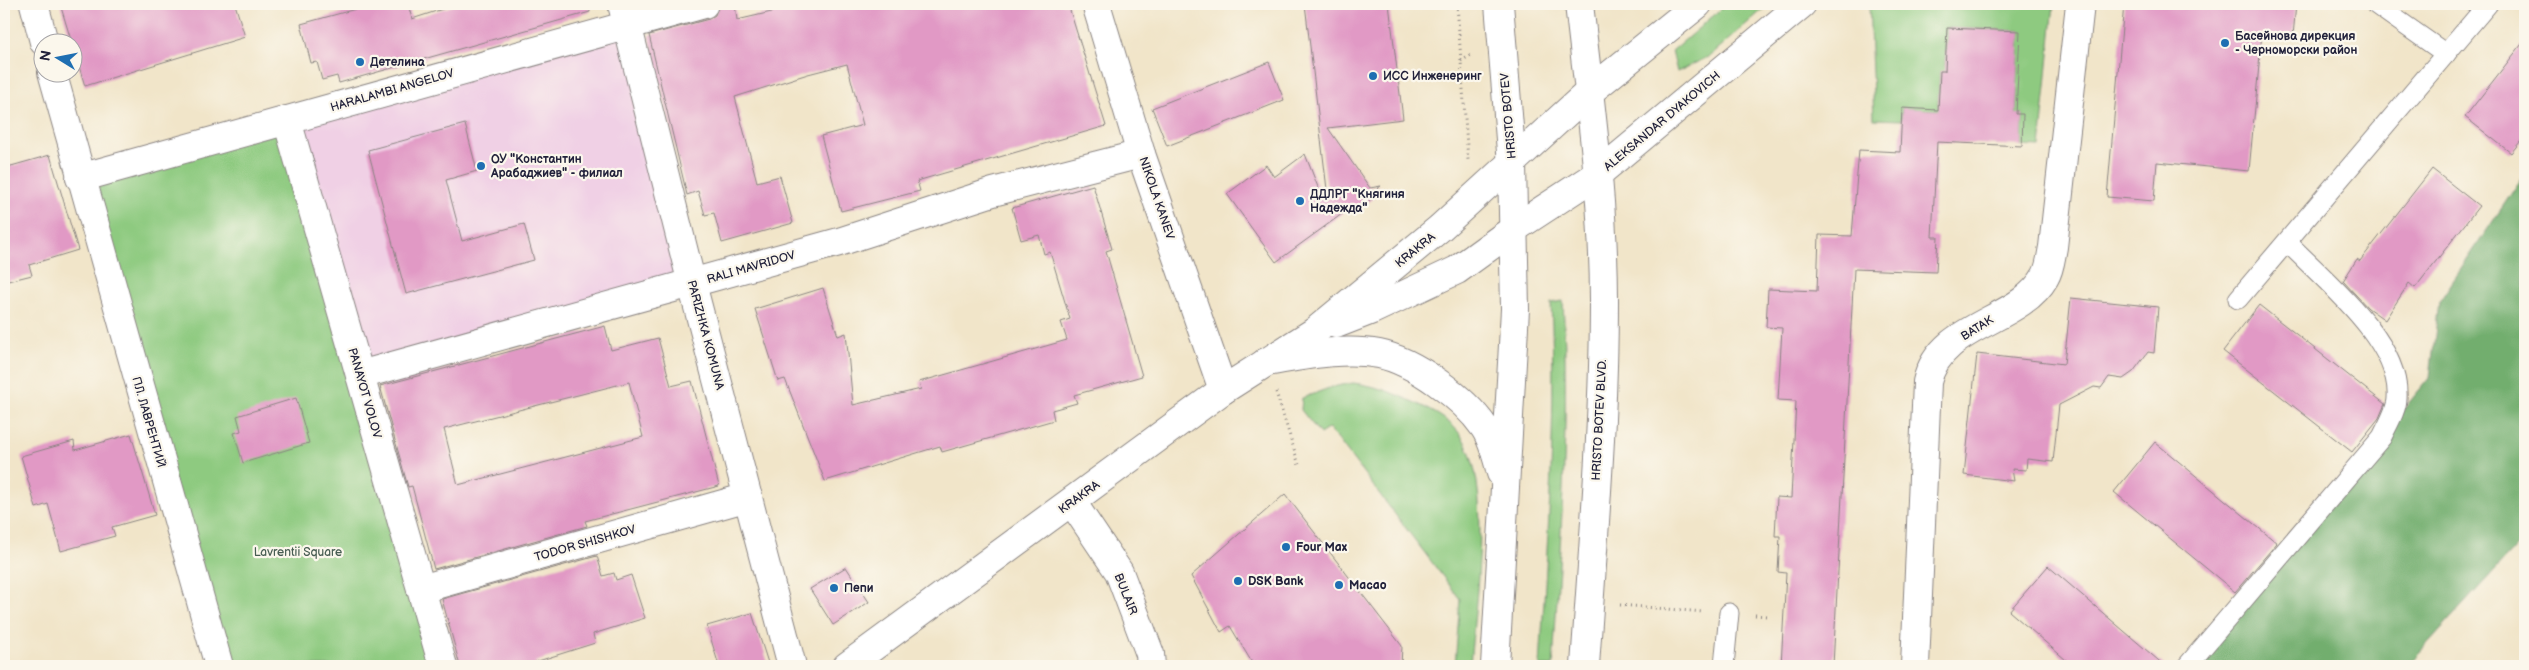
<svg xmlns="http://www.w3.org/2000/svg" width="2529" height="670" viewBox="0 0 2529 670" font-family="'Balsamiq Sans',sans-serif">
  <rect width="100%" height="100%" fill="#fbf7ec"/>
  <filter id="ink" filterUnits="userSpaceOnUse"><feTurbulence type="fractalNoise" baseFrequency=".02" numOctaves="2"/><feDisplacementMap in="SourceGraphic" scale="10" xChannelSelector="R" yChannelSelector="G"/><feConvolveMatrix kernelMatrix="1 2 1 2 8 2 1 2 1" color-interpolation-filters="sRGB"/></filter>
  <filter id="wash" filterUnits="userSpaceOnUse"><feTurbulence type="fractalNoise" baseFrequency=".0096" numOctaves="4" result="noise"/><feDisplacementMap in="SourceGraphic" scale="20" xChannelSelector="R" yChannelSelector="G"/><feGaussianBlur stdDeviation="1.12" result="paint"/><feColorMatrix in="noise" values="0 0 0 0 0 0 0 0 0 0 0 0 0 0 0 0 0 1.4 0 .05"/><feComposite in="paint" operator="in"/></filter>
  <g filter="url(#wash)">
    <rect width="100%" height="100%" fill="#f1e5c9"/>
    <path fill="#f0d0e5" d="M628,23L692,284L360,375L287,120Z"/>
    <g fill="#8eca80" stroke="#58765e">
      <path d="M1727,4H1769L1710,56L1677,72L1672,51Z"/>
      <path d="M1869,4H2054L2040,147L2022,146L2023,114H2016L2020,31L1947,28L1945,66L1949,72H1940L1938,104L1955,111L1902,108L1901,120L1874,119Z"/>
      <path d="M280,132L434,666H228L89,184Z"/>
      <path d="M1563,301C1570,423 1560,545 1553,666H1540C1547,546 1557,424 1551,303Z"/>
      <path d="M1353,383C1373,385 1392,392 1411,401C1429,409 1448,418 1460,434C1495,480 1474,609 1470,666H1455L1460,599L1329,428L1320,434L1301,410L1302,398L1332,387Z"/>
    </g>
    <path fill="#72ae6e" stroke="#4a6854" d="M2525,173V537L2407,666H2193L2430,377L2439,302Z"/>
    <g id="blocks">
      <g fill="#e199c5" fill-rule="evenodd">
        <path d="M60,4H235L245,37L85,86Z"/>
        <path d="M374,4H408L412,19L458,4H589L590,12L339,83L337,76L322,80L317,62L311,63L301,24Z"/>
        <path d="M719,4H735L737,20L806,4H1068L1106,126L917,181L920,191L841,211L821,136L863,125L847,64L808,74L735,97L757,182L780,176L793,223L722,243L714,213L705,215L698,191L687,195L649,35L709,19L715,15Z"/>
        <path d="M1305,4H1389L1403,119L1328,128L1370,188L1381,186L1373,192L1376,196L1356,210L1353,206L1276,262L1227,194L1266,165L1274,177L1305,154L1323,200L1328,198Z"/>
        <path d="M2124,4H2296L2293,36L2262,33L2249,171L2157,162L2154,201L2107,197Z"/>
        <path d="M1947,28L2020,31L2016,114H2023L2022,146L1937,142L1932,237H1938L1936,272L1854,269L1833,666H1781L1786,573L1778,572L1780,536H1775L1777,497L1791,498L1796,401L1778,400L1782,328L1766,327L1768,289L1817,291L1819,235L1852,236L1859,150L1900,152L1902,108L1938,110L1940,71H1945Z"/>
        <path d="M2525,40V136L2511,153L2465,117Z"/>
        <path d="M1269,62L1284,100L1167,146L1152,108Z"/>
        <path d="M465,124L477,171L446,180L462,241L524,224L534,260L406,294L368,150Z"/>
        <path d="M50,155L78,250L29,265L32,275L4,282V168Z"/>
        <path d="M2432,169L2479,206L2415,288L2409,283L2385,320L2368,308L2343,281L2357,259L2360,261Z"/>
        <path d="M1093,185L1112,249L1106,251L1142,376L1074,395L1077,403L1052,410L1054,420L942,452L940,446L825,481L785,379L778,381L755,309L823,288L838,336L846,333L853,405L921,389L919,382L1067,340L1061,322L1070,319L1050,252L1044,254L1039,235L1021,240L1012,208Z"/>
        <path d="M2071,298L2158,307L2154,353L2148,352L2133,372L2123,379L2109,377L2101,388L2094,387L2059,405L2053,462L2027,459L2026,470L2012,469L2014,481L1964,475L1977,354L2064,364Z"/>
        <path d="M2259,305L2385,404L2379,418L2352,452L2223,351Z"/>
        <path d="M605,326L611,350L658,338L671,386L692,381L719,486L585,521L587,526L434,569L412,486L408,487L380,386ZM629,382L643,437L458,485L444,429Z"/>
        <path d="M296,398L309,443L243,463L234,433L241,431L237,416Z"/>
        <path d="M131,434L155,515L112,527L115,536L61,551L48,504L36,508L21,456L74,441L75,450Z"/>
        <path d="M2155,442L2277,543L2235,592L2114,492Z"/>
        <path d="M1285,494L1402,646L1401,666H1254L1230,626L1221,632L1191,576Z"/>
        <path d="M597,556L603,576L614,573L616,580L631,575L645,618L593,634L595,643L535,662L537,666H460L442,599Z"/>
        <path d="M2048,566L2165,666H2073L2009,611Z"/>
        <path d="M846,567L869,602L833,625L810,589Z"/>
        <path d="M752,613L769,666H719L707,626Z"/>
      </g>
    </g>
  </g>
  <g filter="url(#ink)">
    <use href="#blocks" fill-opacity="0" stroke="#8a8482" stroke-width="1"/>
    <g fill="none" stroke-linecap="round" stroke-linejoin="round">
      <g stroke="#8a8482" stroke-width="21">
        <g id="service">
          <path d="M2375,4L2446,54"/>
          <path d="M2238,299L2488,4"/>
          <path d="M1724,666L1729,613"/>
          <path d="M2187,666L2382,437C2387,426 2397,410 2397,398C2401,341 2323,279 2287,242"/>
        </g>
      </g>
      <g stroke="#8a8482" stroke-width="30">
        <g id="minor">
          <path d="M34,4L44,42"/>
          <path d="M622,4L692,284L792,666"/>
          <path d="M1096,4L1141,154L1223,390"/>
          <path d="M52,72L219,666"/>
          <path d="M287,120L443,666"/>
          <path d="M80,178L704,4"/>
          <path d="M360,375L839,242L993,192L1141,154"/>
          <path d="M1072,502L1119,572L1150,654L1151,666"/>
          <path d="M421,589L748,497"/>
          <path d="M1915,666L1927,382C1940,323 2019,323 2045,277C2050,269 2051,257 2053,247L2080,4"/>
        </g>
      </g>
      <g stroke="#8a8482" stroke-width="30">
        <g id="tertiary">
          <path d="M1336,324L1372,310L1457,270L1515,228L1599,173L1802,4"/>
          <path d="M847,666L1223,390L1314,332L1440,228L1589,92L1698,4"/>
        </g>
      </g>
      <g stroke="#8a8482" stroke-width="30">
        <g id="primary">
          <path d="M1579,4C1590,103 1604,201 1604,301C1604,422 1593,545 1585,666"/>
          <path d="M1266,362C1303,356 1342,347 1379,354C1414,361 1464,398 1484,427C1493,440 1497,458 1501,473"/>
          <path d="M1495,666L1515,309L1512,164L1499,4"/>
        </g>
      </g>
      <g stroke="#8a8482" stroke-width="3" stroke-dasharray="1 4" stroke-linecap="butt">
        <path d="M1457,4L1468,160"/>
        <path d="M1461,61L1473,54"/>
        <path d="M1276,392L1299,465"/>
        <path d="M1620,605L1704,612"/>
        <path d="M1755,615L1767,616"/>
      </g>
      <use href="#service" stroke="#fff" stroke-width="19"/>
      <use href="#minor" stroke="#fff" stroke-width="28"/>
      <use href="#tertiary" stroke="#fff" stroke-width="28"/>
      <use href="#primary" stroke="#fff" stroke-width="28"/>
    </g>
  </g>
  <g fill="#1f6fb2" stroke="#fbf7ec" stroke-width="2">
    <circle cx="2225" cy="43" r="5"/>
    <circle cx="360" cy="62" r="5"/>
    <circle cx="1373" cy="76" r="5"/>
    <circle cx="481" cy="166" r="5"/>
    <circle cx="1300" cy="201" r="5"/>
    <circle cx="1286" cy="547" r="5"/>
    <circle cx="1238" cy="581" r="5"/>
    <circle cx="1339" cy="585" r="5"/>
    <circle cx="834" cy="588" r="5"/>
  </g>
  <g text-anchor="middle" stroke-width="4.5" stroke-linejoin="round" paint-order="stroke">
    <g font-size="12" font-weight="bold" fill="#22223b" stroke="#fbf7ec" text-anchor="start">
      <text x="2235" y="40">Басейнова дирекция<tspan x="2235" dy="14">- Черноморски район</tspan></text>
      <text x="370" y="66">Детелина</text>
      <text x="1383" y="80">ИСС Инженеринг</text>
      <text x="491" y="163">ОУ "Константин<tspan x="491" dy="14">Арабаджиев" - филиал</tspan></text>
      <text x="1310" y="198">ДДЛРГ "Княгиня<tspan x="1310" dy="14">Надежда"</tspan></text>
      <text x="1296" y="551">Four Max</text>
      <text x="1248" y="585">DSK Bank</text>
      <text x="1349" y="589">Macao</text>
      <text x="844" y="592">Пепи</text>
    </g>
    <g font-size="12" fill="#22223b" stroke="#fbf7ec">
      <text transform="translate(392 90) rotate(-16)" y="4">HARALAMBI ANGELOV</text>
      <text transform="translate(1508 116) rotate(-95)" y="4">HRISTO BOTEV</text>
      <text transform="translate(1662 121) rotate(-40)" y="4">ALEKSANDAR DYAKOVICH</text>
      <text transform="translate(1157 198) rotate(71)" y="4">NIKOLA KANEV</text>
      <text transform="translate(1415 250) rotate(-39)" y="4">KRAKRA</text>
      <text transform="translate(751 267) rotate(-16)" y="4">RALI MAVRIDOV</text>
      <text transform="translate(1977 328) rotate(-32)" y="4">BATAK</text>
      <text transform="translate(706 335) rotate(75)" y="4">PARIZHKA KOMUNA</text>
      <text transform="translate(365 393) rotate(74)" y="4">PANAYOT VOLOV</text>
      <text transform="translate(1599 420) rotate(-87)" y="4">HRISTO BOTEV BLVD.</text>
      <text transform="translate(149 422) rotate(74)" y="4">ПЛ. ЛАВРЕНТИЙ</text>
      <text transform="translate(1079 497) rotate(-36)" y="4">KRAKRA</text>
      <text transform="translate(585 543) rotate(-16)" y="4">TODOR SHISHKOV</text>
      <text transform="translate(1126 594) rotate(68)" y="4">BULAIR</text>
    </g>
    <g font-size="12" fill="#485d53" stroke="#fbf7ec">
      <text x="298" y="556">Lavrentii Square</text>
    </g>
  </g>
  <rect width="2529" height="670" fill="none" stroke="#fbf7ec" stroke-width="20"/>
  <g transform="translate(58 58) rotate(280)"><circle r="24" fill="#fbf7ec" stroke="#a4a2a5"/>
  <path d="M0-4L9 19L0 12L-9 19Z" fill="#1f6fb2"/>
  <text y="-8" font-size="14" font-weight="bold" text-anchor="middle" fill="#22223b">N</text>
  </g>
</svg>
